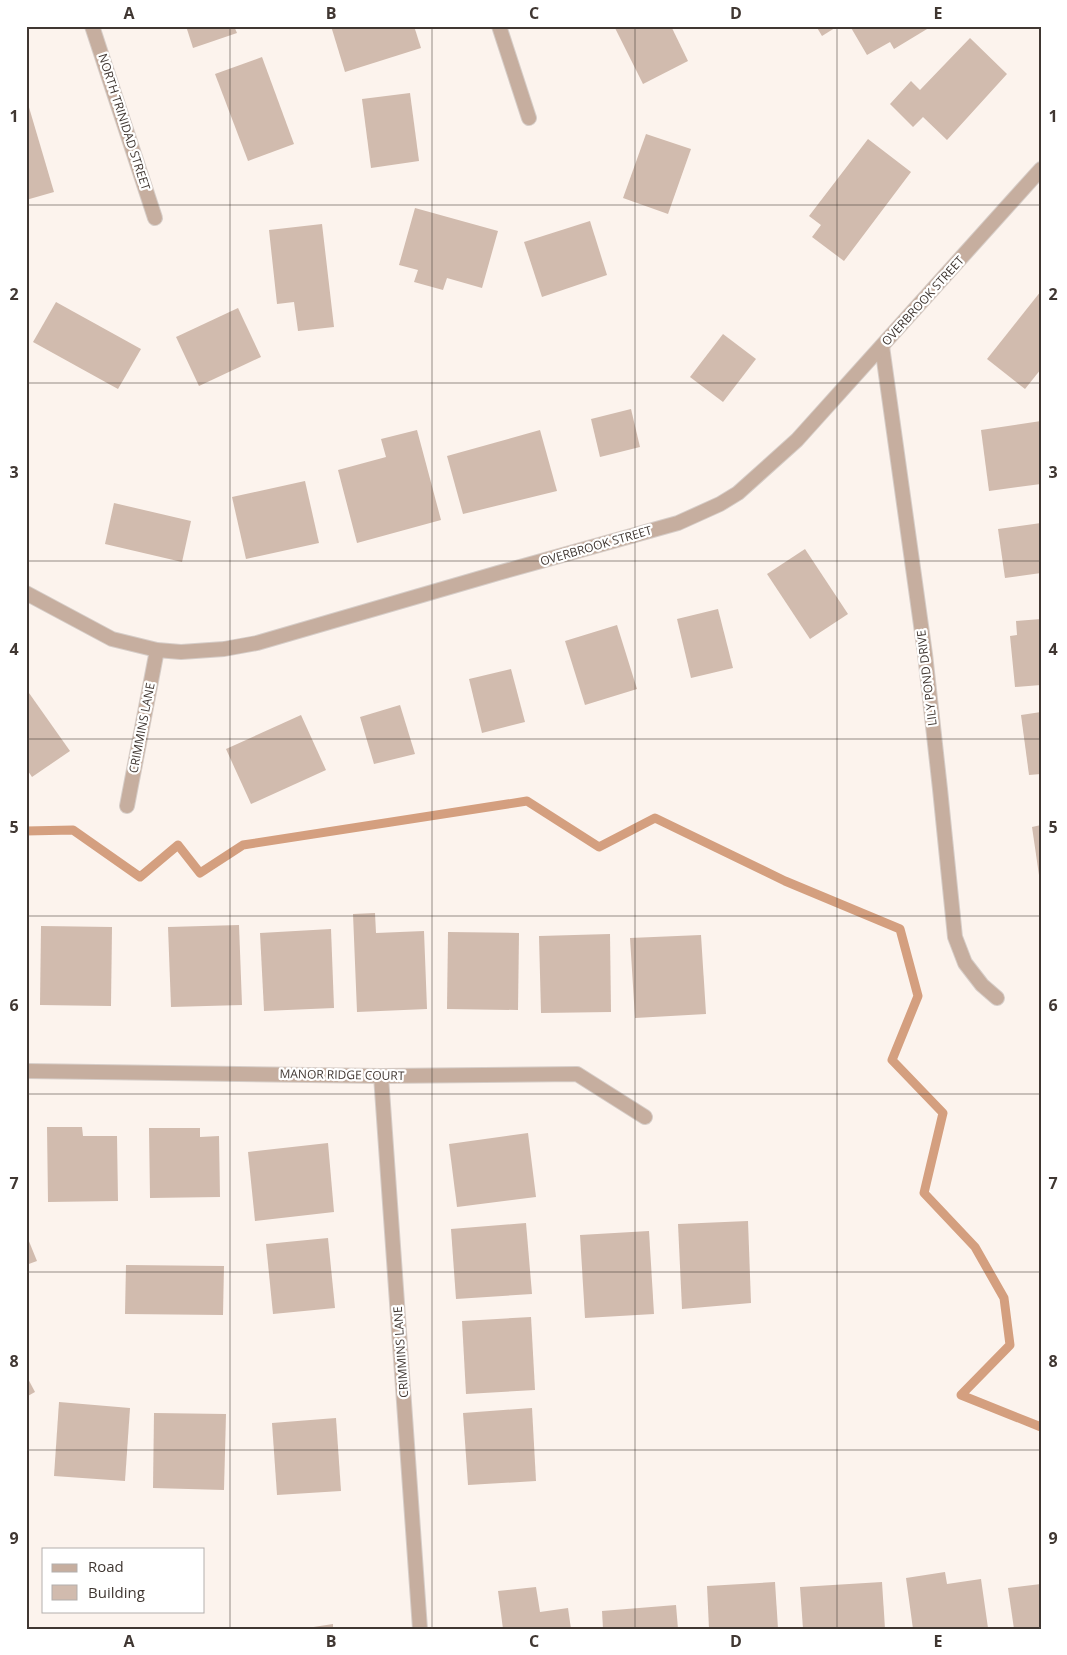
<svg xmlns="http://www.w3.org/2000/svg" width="1067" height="1655" viewBox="0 0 1067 1655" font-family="'Open Sans',sans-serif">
  <rect width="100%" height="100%" fill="#fcf3ed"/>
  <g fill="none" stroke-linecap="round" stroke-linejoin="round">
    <path stroke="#d49f7f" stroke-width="9" d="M26,831L73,830L140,877L178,845L200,873L243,845L527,801L599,847L655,818L785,881L900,929L918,996L892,1060L943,1113L924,1193L975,1247L1004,1298L1010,1345L961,1395L1041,1427"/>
  </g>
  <g fill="#d1bbae">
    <path d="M186,26H234L237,33L193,48Z"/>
    <path d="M331,26H414L421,48L345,72Z"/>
    <path d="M614,26H671L688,61L643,84Z"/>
    <path d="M816,26H838L822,36Z"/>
    <path d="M850,26H932L894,49L890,42L867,55Z"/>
    <path d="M970,38L1007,74L947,140L923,117L913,127L890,104L911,81L920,90Z"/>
    <path d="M262,57L294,144L248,161L215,74Z"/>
    <path d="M410,93L419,161L371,168L362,99Z"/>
    <path d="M26,104H28L54,192L26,200Z"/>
    <path d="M646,134L691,149L668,214L623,198Z"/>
    <path d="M868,139L911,172L844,261L812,237L821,225L809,216Z"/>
    <path d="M415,208L498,231L482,288L447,278L443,290L414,282L418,270L399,265Z"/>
    <path d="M590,221L607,275L542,297L524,242Z"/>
    <path d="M322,224L334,327L298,331L294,302L277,304L269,230Z"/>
    <path d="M1041,291V369L1025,389L987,359Z"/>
    <path d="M56,302L141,349L118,389L33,342Z"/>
    <path d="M238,308L261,357L199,386L176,337Z"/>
    <path d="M723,334L756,359L723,402L690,377Z"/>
    <path d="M631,409L640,447L600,457L591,419Z"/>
    <path d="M1041,421V484L989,491L981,430Z"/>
    <path d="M417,430L441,520L357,543L338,470L386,457L381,439Z"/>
    <path d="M540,430L557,491L463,514L447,456Z"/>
    <path d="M305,481L319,543L246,559L232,497Z"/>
    <path d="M114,503L191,521L182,562L105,544Z"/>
    <path d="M1041,523V573L1005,578L998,529Z"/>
    <path d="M805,549L848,614L810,639L767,574Z"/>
    <path d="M718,609L733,668L691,678L677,619Z"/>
    <path d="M1041,619V685L1015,687L1010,636L1017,635L1016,621Z"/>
    <path d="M617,625L637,689L585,705L565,641Z"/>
    <path d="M511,669L525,722L482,733L469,679Z"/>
    <path d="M29,693L70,751L32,777L26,768V695Z"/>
    <path d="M400,705L415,754L374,764L360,717Z"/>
    <path d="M1041,712V774L1029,775L1021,715Z"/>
    <path d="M301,715L326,770L251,804L226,749Z"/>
    <path d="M1041,825V882H1040L1032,827Z"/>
    <path d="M375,913L376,933L424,931L427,1009L357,1012L353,914Z"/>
    <path d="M239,925L242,1005L171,1007L168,927Z"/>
    <path d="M41,926L112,927L111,1006L40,1005Z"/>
    <path d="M331,929L334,1008L264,1011L260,933Z"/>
    <path d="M448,932L519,933L518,1010L447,1009Z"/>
    <path d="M610,934L611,1012L541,1013L539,936Z"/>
    <path d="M701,935L706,1014L635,1018L630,938Z"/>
    <path d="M47,1127H82L83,1136H117L118,1201L48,1202Z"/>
    <path d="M149,1128H200V1137L219,1136L220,1197L150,1198Z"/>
    <path d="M528,1133L536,1197L457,1207L449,1144Z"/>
    <path d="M328,1143L334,1212L255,1221L248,1152Z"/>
    <path d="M748,1221L751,1303L682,1309L678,1224Z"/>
    <path d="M526,1223L532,1294L456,1299L451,1229Z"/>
    <path d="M649,1231L654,1314L585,1318L580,1235Z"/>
    <path d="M26,1234L37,1261L26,1265Z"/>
    <path d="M328,1238L335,1308L273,1314L266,1244Z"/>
    <path d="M126,1265L224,1266L223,1315L125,1314Z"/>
    <path d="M531,1317L535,1390L466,1394L462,1321Z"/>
    <path d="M26,1375L35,1392L26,1397Z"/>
    <path d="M59,1402L130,1408L125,1481L54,1476Z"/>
    <path d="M532,1408L536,1481L468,1485L463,1413Z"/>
    <path d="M154,1413L226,1414L224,1490L153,1488Z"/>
    <path d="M336,1418L341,1491L277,1495L272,1423Z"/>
    <path d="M945,1572L947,1584L981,1579L988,1628L913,1629L906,1578Z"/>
    <path d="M775,1582L778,1629H709L707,1586Z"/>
    <path d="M882,1582L885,1629H803L800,1587Z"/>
    <path d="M1041,1584V1629H1014L1008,1588Z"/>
    <path d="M536,1587L540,1612L568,1608L571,1629H503L498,1591Z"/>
    <path d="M676,1605L678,1629H603L602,1611Z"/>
    <path d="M333,1624V1629H307V1628Z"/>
  </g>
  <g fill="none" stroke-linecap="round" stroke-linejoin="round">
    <g stroke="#d6cdc8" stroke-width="16">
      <g id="minor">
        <path d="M92,26L155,218"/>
        <path d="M499,26L529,118"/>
        <path d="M882,346L925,654L940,789L955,937L965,963L982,985L997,998"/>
        <path d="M26,593L112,639L157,650L181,652L224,649L257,643L498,573L678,523L720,504L738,493L797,440L1041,169"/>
        <path d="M127,806L157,650"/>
        <path d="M26,1071L381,1076L577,1074L645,1117"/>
        <path d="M381,1076L420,1629"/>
      </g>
    </g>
    <use href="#minor" stroke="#c6ae9f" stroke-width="14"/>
  </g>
  <path fill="none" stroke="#403732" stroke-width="1" stroke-opacity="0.55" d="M230,26V1629M432,26V1629M635,26V1629M837,26V1629M26,205H1041M26,383H1041M26,561H1041M26,739H1041M26,916H1041M26,1094H1041M26,1272H1041M26,1450H1041"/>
  <g text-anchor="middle" stroke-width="4.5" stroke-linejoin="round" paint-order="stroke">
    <g font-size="12" fill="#403732" stroke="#fff">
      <text transform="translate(124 122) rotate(72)" y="4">NORTH TRINIDAD STREET</text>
      <text transform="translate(923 301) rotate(-48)" y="4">OVERBROOK STREET</text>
      <text transform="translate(596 546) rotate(-16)" y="4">OVERBROOK STREET</text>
      <text transform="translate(927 678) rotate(-97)" y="4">LILY POND DRIVE</text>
      <text transform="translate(142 728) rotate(-79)" y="4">CRIMMINS LANE</text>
      <text transform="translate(342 1075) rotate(1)" y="4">MANOR RIDGE COURT</text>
      <text transform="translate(401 1352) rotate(-94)" y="4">CRIMMINS LANE</text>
    </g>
  </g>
  <rect width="1067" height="1655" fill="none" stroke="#ffffff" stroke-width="55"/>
  <rect x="42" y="1548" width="162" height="65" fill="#ffffff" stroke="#b3afad"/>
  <rect x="52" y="1564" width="25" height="8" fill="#c6ae9f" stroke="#b3afad"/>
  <text x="88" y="1572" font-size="15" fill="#403732">Road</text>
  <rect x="52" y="1585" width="25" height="15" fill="#d1bbae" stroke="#b3afad"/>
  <text x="88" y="1598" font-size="15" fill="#403732">Building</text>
  <rect x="28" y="28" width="1012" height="1600" fill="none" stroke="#403732" stroke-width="2"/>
  <g font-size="16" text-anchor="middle" font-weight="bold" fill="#403732">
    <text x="129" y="19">A</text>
    <text x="331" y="19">B</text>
    <text x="534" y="19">C</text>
    <text x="736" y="19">D</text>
    <text x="938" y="19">E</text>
    <text x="14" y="122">1</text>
    <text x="1053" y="122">1</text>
    <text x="14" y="300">2</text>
    <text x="1053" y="300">2</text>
    <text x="14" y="478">3</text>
    <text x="1053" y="478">3</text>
    <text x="14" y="655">4</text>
    <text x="1053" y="655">4</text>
    <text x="14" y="833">5</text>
    <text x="1053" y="833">5</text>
    <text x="14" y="1011">6</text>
    <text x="1053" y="1011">6</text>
    <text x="14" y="1189">7</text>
    <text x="1053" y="1189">7</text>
    <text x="14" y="1367">8</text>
    <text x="1053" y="1367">8</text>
    <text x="14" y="1544">9</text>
    <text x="1053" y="1544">9</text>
    <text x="129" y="1647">A</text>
    <text x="331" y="1647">B</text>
    <text x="534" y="1647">C</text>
    <text x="736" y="1647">D</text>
    <text x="938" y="1647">E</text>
  </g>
</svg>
